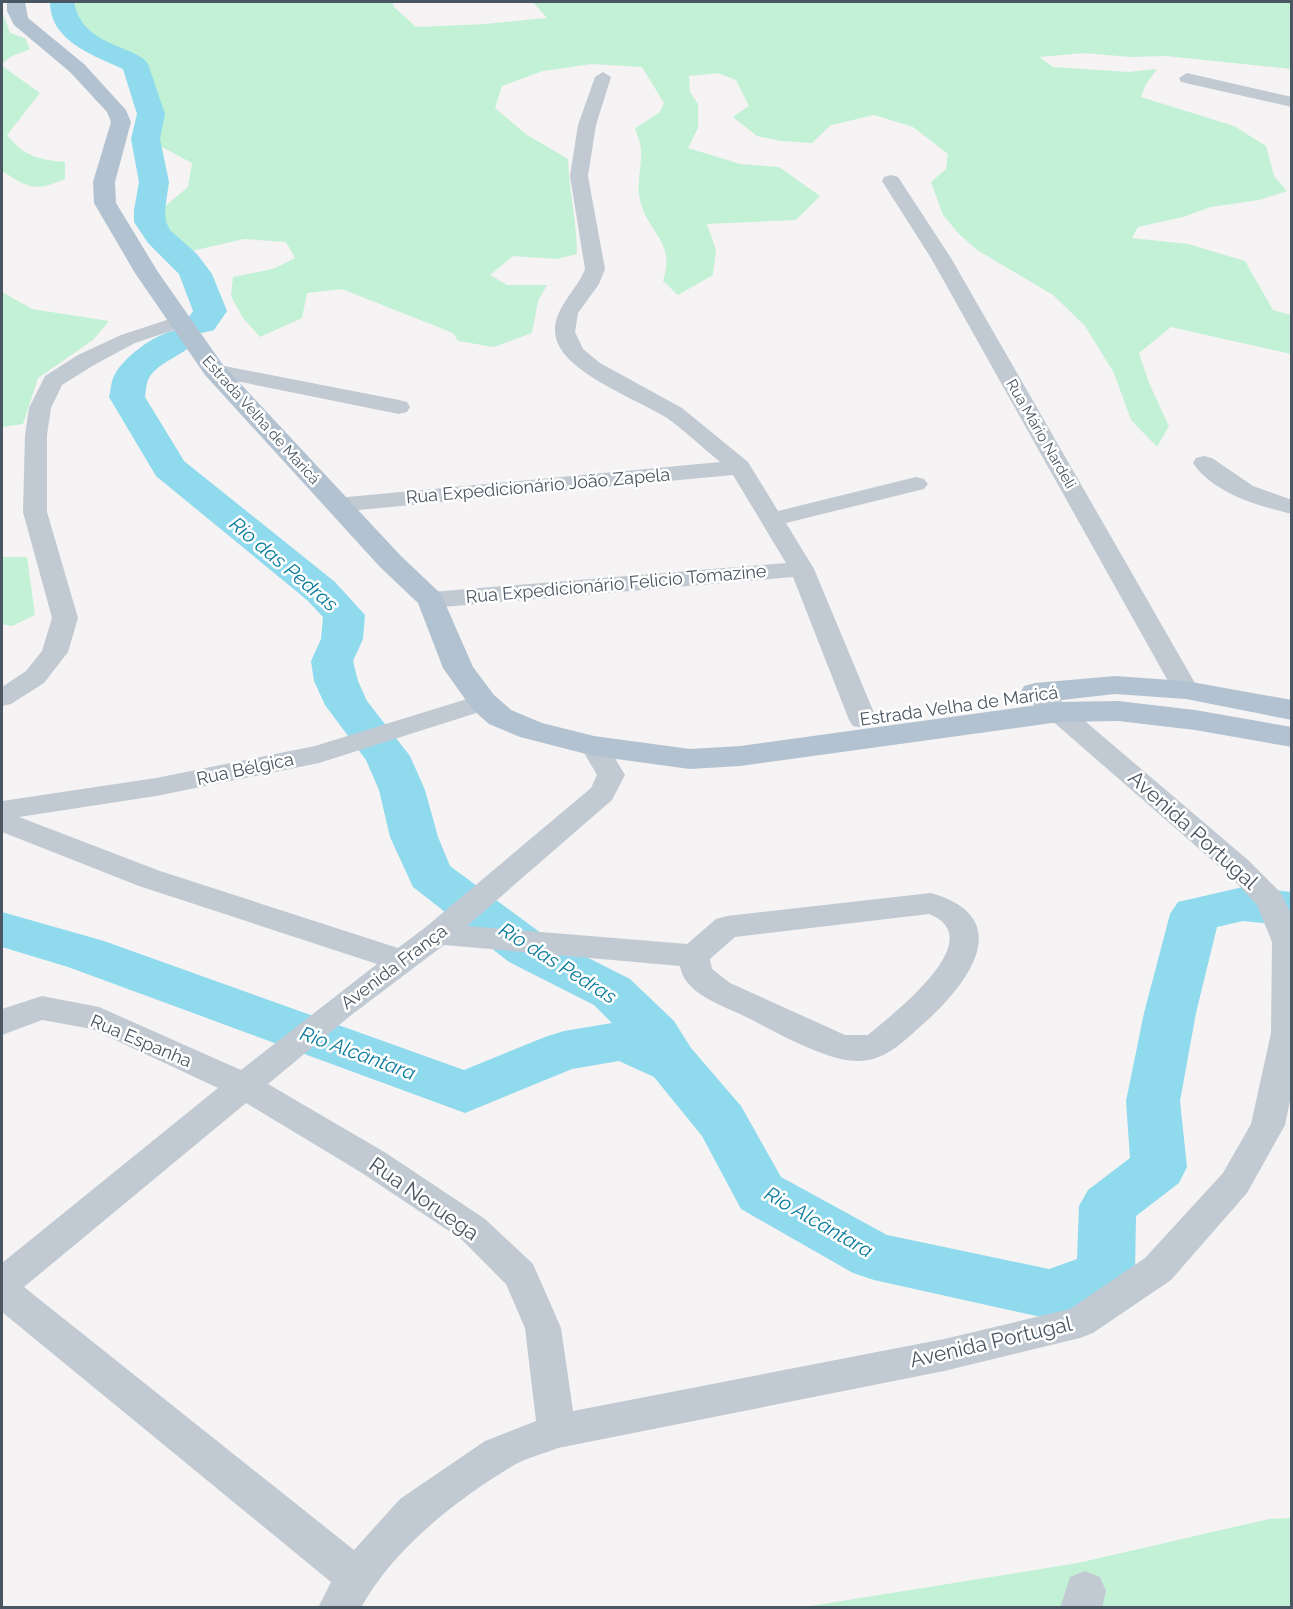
<svg xmlns="http://www.w3.org/2000/svg" width="1293" height="1609" viewBox="0 0 1293 1609" font-family="Raleway,sans-serif">
  <rect width="100%" height="100%" fill="#f5f3f3"/>
  <g fill="#c3f1d5">
    <path d="M62,2H392L394,7L416,27L485,24L547,18L533,2H1291V69L1166,56L1130,57L1084,53L1039,57L1053,67L1128,72L1157,69L1146,84L1141,97L1234,126L1266,146L1274,176L1287,191L1259,200L1211,207L1183,217L1138,227L1132,238L1188,244L1245,261L1273,310L1291,315V354L1171,327L1139,353L1149,383L1169,426L1157,447L1131,420L1114,373L1085,326L1053,295L977,250L959,234L943,215L931,182L946,169L948,154L913,127L874,115L831,125L812,143L781,141L757,136L733,117L749,106L736,80L718,73L689,76L690,92L698,104V128L688,148L740,164L779,167L820,196L796,220L707,224L716,250L713,275L678,295L663,281C676,241 648,234 640,200C636,183 642,167 641,150C641,143 637,135 635,128L659,113L664,103L642,67L592,64L543,71L502,86L495,108L527,135L568,159C569,191 577,222 577,254L557,259L513,256L490,275L507,285H547L538,301L532,333L494,347L458,341L453,333L342,289L307,293L302,318L260,337L243,318L231,296L233,277L273,269L295,258L286,242L244,239L187,252L166,232L163,208L188,187L192,163L158,145L157,99L149,70C121,57 59,38 62,2Z"/>
    <path d="M2,11L10,33L25,38L30,49L10,57L2,64Z"/>
    <path d="M2,66L40,93L7,135C23,156 40,160 65,162V179C34,192 29,188 2,171Z"/>
    <path d="M2,292L32,309L109,321L93,340L38,378L23,424L2,427Z"/>
    <path d="M2,557H27L35,615L12,626L2,624Z"/>
    <path d="M1291,1518V1607L798,1608L1078,1563L1269,1519Z"/>
  </g>
  <g fill="none" stroke-linecap="round" stroke-linejoin="round">
    <path fill="#90daee" fill-rule="evenodd" d="M50,2H74C80,32 102,40 129,51C137,55 143,57 148,64L165,114L160,139L169,182L165,210L166,222L170,230L197,254L212,274L227,311L214,330L202,333L193,331L198,338C186,356 161,359 149,378C146,383 146,391 145,397L184,461L335,582L365,615L363,639L353,661L358,681L367,701L410,756L425,790L438,837L450,866L545,936L630,979L674,1021L691,1048L741,1106L781,1177L887,1235L1049,1269L1077,1259L1079,1206L1088,1190L1130,1158L1126,1101L1144,1013L1170,914L1178,902L1243,887L1292,892V926L1243,921L1217,927L1196,1013L1180,1101L1187,1167L1179,1183L1136,1216L1135,1273L1127,1290L1050,1319L874,1280L853,1273L741,1209L702,1136L654,1077L619,1061L572,1069L465,1113L68,967L2,947V912L104,941L464,1070L545,1037L564,1031L612,1023L594,1005L509,962L413,887L390,837L379,790L366,760L325,705L314,681L311,661L321,639L323,617L307,600L156,476L109,397C111,390 111,380 115,374C126,354 167,324 190,330L185,323L193,311L179,274L148,243L134,222V210L139,182L131,139L137,114L123,69C93,55 50,41 50,2Z"/>
    <g fill="#c1cad2" fill-rule="evenodd">
      <path d="M603,72L611,77L596,125L588,176L605,269L599,284L578,313L575,332L583,349L600,363L682,408L748,462L778,511L916,477L924,479L928,484L924,489L786,523L814,569L877,720L873,726L863,728L853,726L849,720L793,577L431,608L422,605L418,600L422,595L431,592L786,563L733,475L337,512L329,510L325,505L329,500L337,498L720,462C702,447 685,431 667,418C638,399 554,370 555,330C555,307 577,290 585,269L570,176L578,125L595,77Z"/>
      <path d="M1187,73L1292,97V107L1181,82L1179,78Z"/>
      <path d="M891,175L898,177L951,258L1199,690L1195,696L1186,698L1177,696L1173,690L931,258L882,181L884,177Z"/>
      <path d="M182,315L189,317L192,321L189,325L135,343L94,365L62,385L51,408L47,435V512L78,618L68,652L44,683L11,704L2,706V687L26,671L42,651L52,618L23,512L25,435L29,408L45,376L78,355L121,335Z"/>
      <path d="M214,364L399,400L407,402L410,407L407,412L399,414L206,375L203,370L206,365Z"/>
      <path d="M1204,456L1212,458L1253,486L1292,500V514C1258,506 1213,493 1193,463L1196,458Z"/>
      <path d="M1036,685L1045,687L1248,860L1281,893L1292,916V1091L1285,1125L1247,1193L1171,1280L1093,1333L1080,1338L944,1371L558,1448C543,1454 525,1458 511,1467C456,1500 392,1550 361,1608H318L331,1582L2,1312V1263L218,1088L92,1029L42,1020L2,1035V1009L42,996L99,1007L241,1070L377,964L139,886L2,832V801L156,778L315,746L483,694L492,696L496,702L492,708L319,763L156,796L19,817L160,871L398,948L427,926L591,788L597,775L580,746L584,740L594,737L604,740L625,775L612,800L467,926L687,944L716,919L727,916L931,893C1019,918 967,986 922,1025C904,1041 886,1060 860,1061C826,1062 773,1030 742,1015C719,1004 684,993 680,966L444,945L350,1016L268,1084L386,1153L485,1219L533,1264L561,1328L573,1411L944,1339L1070,1309L1145,1258L1223,1173L1251,1124L1271,1033L1272,942L1257,905L1228,874L1027,699L1023,693L1027,687ZM929,914C993,939 890,1016 868,1035H845L730,983L712,969L710,959L735,937ZM246,1103L362,1173L461,1239L506,1284L525,1328L536,1421L485,1441L400,1499L354,1550L24,1287Z"/>
      <path d="M1085,1571L1100,1577L1106,1591L1102,1608H1060L1070,1577Z"/>
    </g>
    <g fill="#b3c2d1" fill-rule="evenodd">
      <path d="M7,2H25L28,18L84,64L126,110L131,122L115,182L116,203L158,272L223,365L400,555L441,594L473,667L494,695L511,710L542,723L594,736L690,749L740,746L1059,702L1118,701L1195,710L1292,727V747L1195,730L1118,721L1059,722L740,766L690,769L594,756L520,737L489,724L472,709L443,668L418,603L380,567L205,375L135,273L94,203L93,182L111,122L107,112L70,72L14,25L7,11Z"/>
      <path d="M1115,676L1186,681L1292,700V720L1186,699L1115,694L1035,703L1024,700L1020,693L1024,686L1035,683Z"/>
    </g>
  </g>
  <g text-anchor="middle" stroke-width="5" stroke-linejoin="round" paint-order="stroke">
    <g font-size="15" fill="#4a5661" stroke="#fff">
      <text transform="translate(261 420) rotate(48)" y="5">Estrada Velha de Maricá</text>
      <text transform="translate(1041 434) rotate(60)" y="5">Rua Mário Nardeli</text>
    </g>
    <g font-size="18" fill="#4a5661" stroke="#fff">
      <text transform="translate(538 486) rotate(-5)" y="6">Rua Expedicionário João Zapela</text>
      <text transform="translate(616 584) rotate(-5)" y="6">Rua Expedicionário Felicio Tomazine</text>
      <text transform="translate(959 706) rotate(-8)" y="6">Estrada Velha de Maricá</text>
      <text transform="translate(245 769) rotate(-12)" y="6">Rua Bélgica</text>
      <text transform="translate(394 967) rotate(-37)" y="6">Avenida França</text>
      <text transform="translate(141 1041) rotate(23)" y="6">Rua Espanha</text>
    </g>
    <g font-size="20" font-style="italic" fill="#0c7c9b" stroke="#fff">
      <text transform="translate(284 564) rotate(40)" y="7">Rio das Pedras</text>
      <text transform="translate(558 963) rotate(32)" y="7">Rio das Pedras</text>
      <text transform="translate(358 1053) rotate(20)" y="7">Rio Alcântara</text>
      <text transform="translate(819 1222) rotate(30)" y="7">Rio Alcântara</text>
    </g>
    <g font-size="21" fill="#4a5661" stroke="#fff">
      <text transform="translate(1193 830) rotate(42)" y="7">Avenida Portugal</text>
      <text transform="translate(424 1199) rotate(35)" y="7">Rua Noruega</text>
      <text transform="translate(991 1342) rotate(-13)" y="7">Avenida Portugal</text>
    </g>
  </g>
  <rect width="1293" height="1609" fill="none" stroke="#4a5661" stroke-width="6"/>
</svg>
